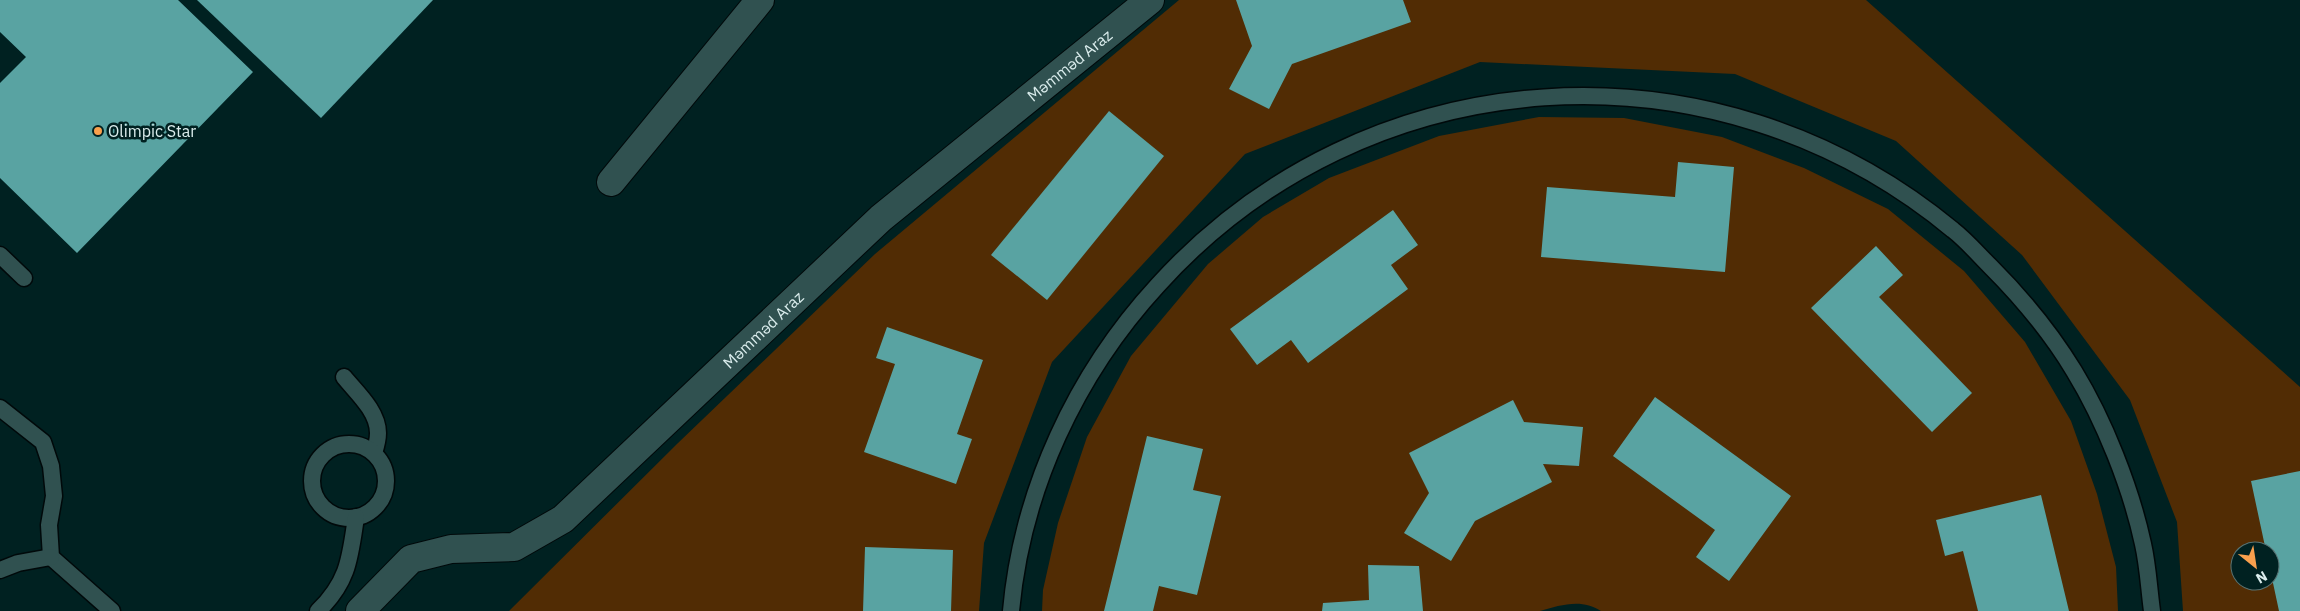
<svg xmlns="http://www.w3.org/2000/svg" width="2300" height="611" viewBox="0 0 2300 611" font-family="'IBM Plex Sans',sans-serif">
  <rect width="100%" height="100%" fill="#002121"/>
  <g fill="#512c04" fill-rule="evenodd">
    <path d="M1179,0H1866L2300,387V611H2183L2177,522L2130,400L2022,255L1896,141L1735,74L1480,62L1245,154L1052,362L984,543L979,611H509L678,443L875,254ZM2240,551H2270V581H2240Z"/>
    <path d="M1539,117L1624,118L1722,137L1804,168L1888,209L1964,271L2025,342L2071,421L2097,494L2116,567L2118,611H1601C1582,598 1560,605 1540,611H1042L1043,590L1058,523L1087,437L1131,356L1208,264L1263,217L1329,178L1439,136Z"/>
  </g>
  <g fill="#59a3a2">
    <path d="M0,0H178L253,72L77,253L0,178V83L26,57L0,32Z"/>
    <path d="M197,0H433L321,118Z"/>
    <path d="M1236,0H1403L1411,22L1292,64L1269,109L1229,89L1252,46Z"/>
    <path d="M1109,111L1164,156L1047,300L991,255Z"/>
    <path d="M1678,162L1734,167L1725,272L1541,257L1547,187L1675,197Z"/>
    <path d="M1393,210L1418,245L1391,265L1408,289L1308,363L1291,340L1257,365L1230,329Z"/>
    <path d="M1876,246L1903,275L1879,297L1972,393L1932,432L1811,308Z"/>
    <path d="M887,327L983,360L957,434L972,439L956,484L864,452L895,364L876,358Z"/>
    <path d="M1655,397L1791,496L1729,581L1696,557L1715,530L1613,456Z"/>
    <path d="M1513,400L1524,422L1583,427L1579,466L1543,464L1552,482L1475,521L1451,561L1404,533L1429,493L1409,453Z"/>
    <path d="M1147,436L1203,449L1193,490L1221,496L1197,595L1159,586L1153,611H1104Z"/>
    <path d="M2300,471V611H2279L2270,569V551H2266L2251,481Z"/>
    <path d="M2041,495L2069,611H1978L1963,551L1945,556L1936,520Z"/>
    <path d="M865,547L953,550L951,611H863Z"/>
    <path d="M1368,565L1419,566L1423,611H1322L1323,603L1369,600Z"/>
  </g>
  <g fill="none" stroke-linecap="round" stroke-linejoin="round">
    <g stroke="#00090a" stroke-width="19">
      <g id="lane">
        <path d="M0,255L24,278"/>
        <path d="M344,377C356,392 378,411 378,433C378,439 376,447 374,453"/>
        <path d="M0,408L43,442L51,466L54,496L49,525L51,557L112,611"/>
        <circle cx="349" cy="481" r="37"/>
        <path d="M0,570L18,563L51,557"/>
        <path d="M318,611C349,581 350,557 356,517"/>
        <path d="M1011,611C1022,490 1076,374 1158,285C1366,55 1715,33 1953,230C1966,240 1978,254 1990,266C2021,297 2051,333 2074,371C2104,420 2131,488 2143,544C2148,566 2149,589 2152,611"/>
      </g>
    </g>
    <g stroke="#00090a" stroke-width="30">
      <g id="street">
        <path d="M611,182L760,0"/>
        <path id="s1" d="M360,611L411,559L451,549L514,547L563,519L881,218L1150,0"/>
      </g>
    </g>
    <use href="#lane" stroke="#305150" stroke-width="16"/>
    <use href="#street" stroke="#305150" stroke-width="28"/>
  </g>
  <circle fill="#f9a04d" stroke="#002121" stroke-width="2" cx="98" cy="131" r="5"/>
  <g text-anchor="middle" stroke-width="5" stroke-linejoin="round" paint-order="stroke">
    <g font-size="16" fill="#dbeded" stroke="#002121">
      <text dy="6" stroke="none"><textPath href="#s1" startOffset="914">Məmməd Araz</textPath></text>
      <text dy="6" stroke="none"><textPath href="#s1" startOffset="509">Məmməd Araz</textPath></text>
    </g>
    <g font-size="16" fill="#dbeded" stroke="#002121" text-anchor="start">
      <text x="108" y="137">Olimpic Star</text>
    </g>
  </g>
  <g transform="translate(2255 566) rotate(150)"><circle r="24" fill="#002121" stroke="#587373"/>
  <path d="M0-4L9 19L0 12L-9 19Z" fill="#f9a04d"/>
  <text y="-8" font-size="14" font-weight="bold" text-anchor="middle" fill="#dbeded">N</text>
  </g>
</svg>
